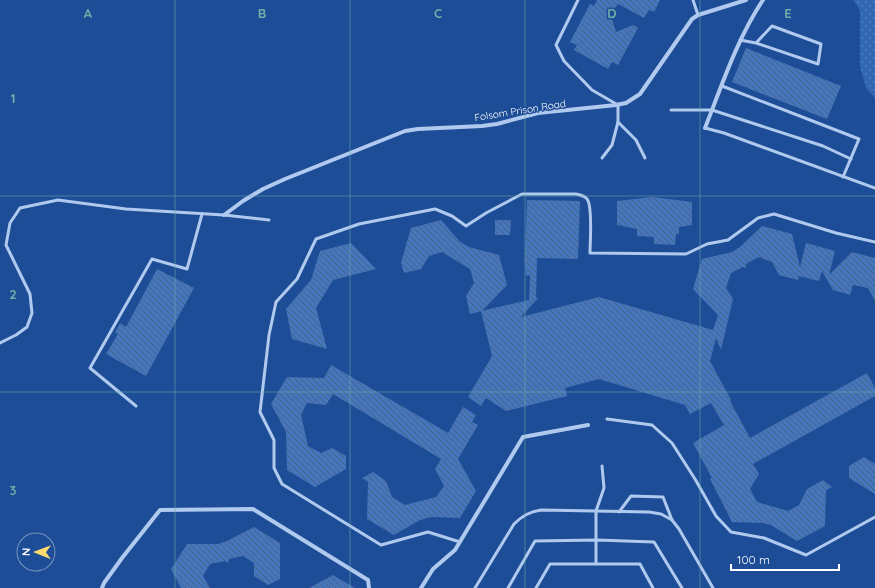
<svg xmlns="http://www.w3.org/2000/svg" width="875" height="588" viewBox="0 0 875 588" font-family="Quicksand,sans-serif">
  <defs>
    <pattern id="grass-dots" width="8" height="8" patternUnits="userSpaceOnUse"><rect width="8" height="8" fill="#3166b3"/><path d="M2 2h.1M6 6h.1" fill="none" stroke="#507dbe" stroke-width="1.8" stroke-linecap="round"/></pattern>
    <pattern id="building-back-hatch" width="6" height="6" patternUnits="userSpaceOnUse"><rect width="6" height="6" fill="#4576bc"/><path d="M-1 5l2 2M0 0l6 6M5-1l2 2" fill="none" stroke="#486184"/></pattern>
  </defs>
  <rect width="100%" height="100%" fill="#1d4d96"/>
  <path fill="url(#grass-dots)" d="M853,0H875V98L866,88L860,67V10Z"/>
  <g fill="url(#building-back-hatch)">
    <path d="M597,0H660L654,12L649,10L644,18L618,4L615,8L609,10L616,32L633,25L638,28L618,65L612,62L608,69L574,50L577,45L570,42L590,4L594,6Z"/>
    <path d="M746,48L841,86L827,119L732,82Z"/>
    <path d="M652,197L692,202V225L679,227V234H676L675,245L654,244V237L637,236V229L617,225V201Z"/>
    <path d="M527,200L580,201L578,259L537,258L536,298L539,297L521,317L599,297L713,330L718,315L693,289L702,259L732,252L740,247L762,226L792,234L800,267L806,243L835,251L829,275L852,252L875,258V301L868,288L853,285L850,295L833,290L822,271L819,281L799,276L798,280L779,275L772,262L759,257L746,264V268L743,267L731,273L726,288L733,299L721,350L716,338L710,361L731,400L730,401L750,438L867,373L875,388V396L753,464L759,474L750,489L757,502L788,511L799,505L807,489L823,480L832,487L826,490L825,526L797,541L771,525L763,523L732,522L710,479L712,478L693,443L724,425L711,403L690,414L685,405L599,379L565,388L567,396L506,411L486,398L481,406L468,397L492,356L481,311L529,300L530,275L526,276L525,258Z"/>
    <path d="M441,220L460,242L469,247L499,255L507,285L482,311L470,314L466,296L474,283L470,269L442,252L429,256L421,269L404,273L401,263L411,228Z"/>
    <path d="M495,220H511L510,235H495Z"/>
    <path d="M351,243L376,269L333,280L316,308L327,349L292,339L286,309L311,280L320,251Z"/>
    <path d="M157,269L194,288L146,376L106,354L118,334L115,333L120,323L126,327Z"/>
    <path d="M331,365L448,433L463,407L476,415L472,422L478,425L458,459L476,491L460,518L431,517L420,520L394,535L367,519L368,482L362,478L373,472L386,481L392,497L405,505L436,497L444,486L435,469L441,459L333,394L326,405L307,403L301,415L308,446L321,453L332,448L346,456V469L315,487L287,470L286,432L271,404L287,377L324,378Z"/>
    <path d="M864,457L875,464V494L849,478V466Z"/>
    <path d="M254,527L280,543V579L268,585L254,576V563L243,556L229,559L228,563L225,561L210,564L203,576L210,588H181L171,569L187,544H218L227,541Z"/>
    <path d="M333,575L355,588H309Z"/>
  </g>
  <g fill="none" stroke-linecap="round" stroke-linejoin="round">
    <g stroke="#b0caef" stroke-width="3">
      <path d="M578,0L556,45L564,61L592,90L618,105V122"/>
      <path d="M693,0L698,15"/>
      <path d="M740,40L756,43L818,64L821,44L772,26L756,43"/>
      <path d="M722,86L859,139L843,177"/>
      <path d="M671,110H712L823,146L851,159"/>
      <path d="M705,128L724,133L875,188"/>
      <path d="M602,158L612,145L618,122L636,140L645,158"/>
      <path d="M0,343L16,335L27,327L32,313L30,294L6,245L10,223L20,208L58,200L126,209L224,215L269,220"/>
      <path d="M136,406L90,368L152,259L187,269L202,214"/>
      <path d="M607,419L652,425L672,443L695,479L716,516L731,532L764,538L806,555L875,517"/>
      <path d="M619,512L631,496L663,497L672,520"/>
      <path d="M460,542L428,532L381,545L282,484L274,468V440L260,412L269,335L276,302L297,279L316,239L359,224L435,209L452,216L466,226L486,213L522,194H576C581,195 585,196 587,199C593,206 590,243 590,253L686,254L707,244L728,240L758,218L774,214L836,233L875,242"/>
      <path d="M596,563V511L604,488L602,466"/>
      <path d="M475,588L514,524C522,516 529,512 541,510L649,512L661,514L672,520L679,529L713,588"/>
      <path d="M508,588L535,541L597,540L654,542L682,588"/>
      <path d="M536,588L550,564H640L653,588"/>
    </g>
    <g stroke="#b0caef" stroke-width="4">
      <path d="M705,128C722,85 737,39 763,0"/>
      <path d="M224,215L243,201L263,189L285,179L405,131L418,129L482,126L497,124L538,113L616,105L626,103L640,94L692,19L698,15L746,0"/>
      <path d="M102,588L104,583L122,558L160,510L253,509L368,580L369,588"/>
      <path d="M421,588L433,569L455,550L523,437L588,425"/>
    </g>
  </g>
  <path fill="none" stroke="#6fada8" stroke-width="1" stroke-opacity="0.55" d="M175,0V588M350,0V588M525,0V588M700,0V588M0,196H875M0,392H875"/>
  <g text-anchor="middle" stroke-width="3" stroke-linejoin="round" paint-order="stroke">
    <g font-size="10" fill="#fff" stroke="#1d4d96">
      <text transform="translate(520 110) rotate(-9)" y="4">Folsom Prison Road</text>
    </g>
  </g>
  <g font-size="13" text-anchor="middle" font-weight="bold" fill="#6fada8" stroke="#1d4d96" stroke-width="3" stroke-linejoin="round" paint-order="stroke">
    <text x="88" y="18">A</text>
    <text x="262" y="18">B</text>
    <text x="438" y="18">C</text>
    <text x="612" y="18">D</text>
    <text x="788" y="18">E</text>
    <text x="13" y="103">1</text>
    <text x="13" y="299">2</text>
    <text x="13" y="495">3</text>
  </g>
  <g transform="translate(36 552) rotate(271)"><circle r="19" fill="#1d4d96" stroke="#7794c0"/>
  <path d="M0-3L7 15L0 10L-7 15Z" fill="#ffdb6f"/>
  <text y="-6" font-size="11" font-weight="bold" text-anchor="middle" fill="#ffffff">N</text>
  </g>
  <path d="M731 564v6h108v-6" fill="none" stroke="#ffffff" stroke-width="2"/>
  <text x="737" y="564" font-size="12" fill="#ffffff" stroke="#1d4d96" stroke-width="3" paint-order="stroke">100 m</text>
</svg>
